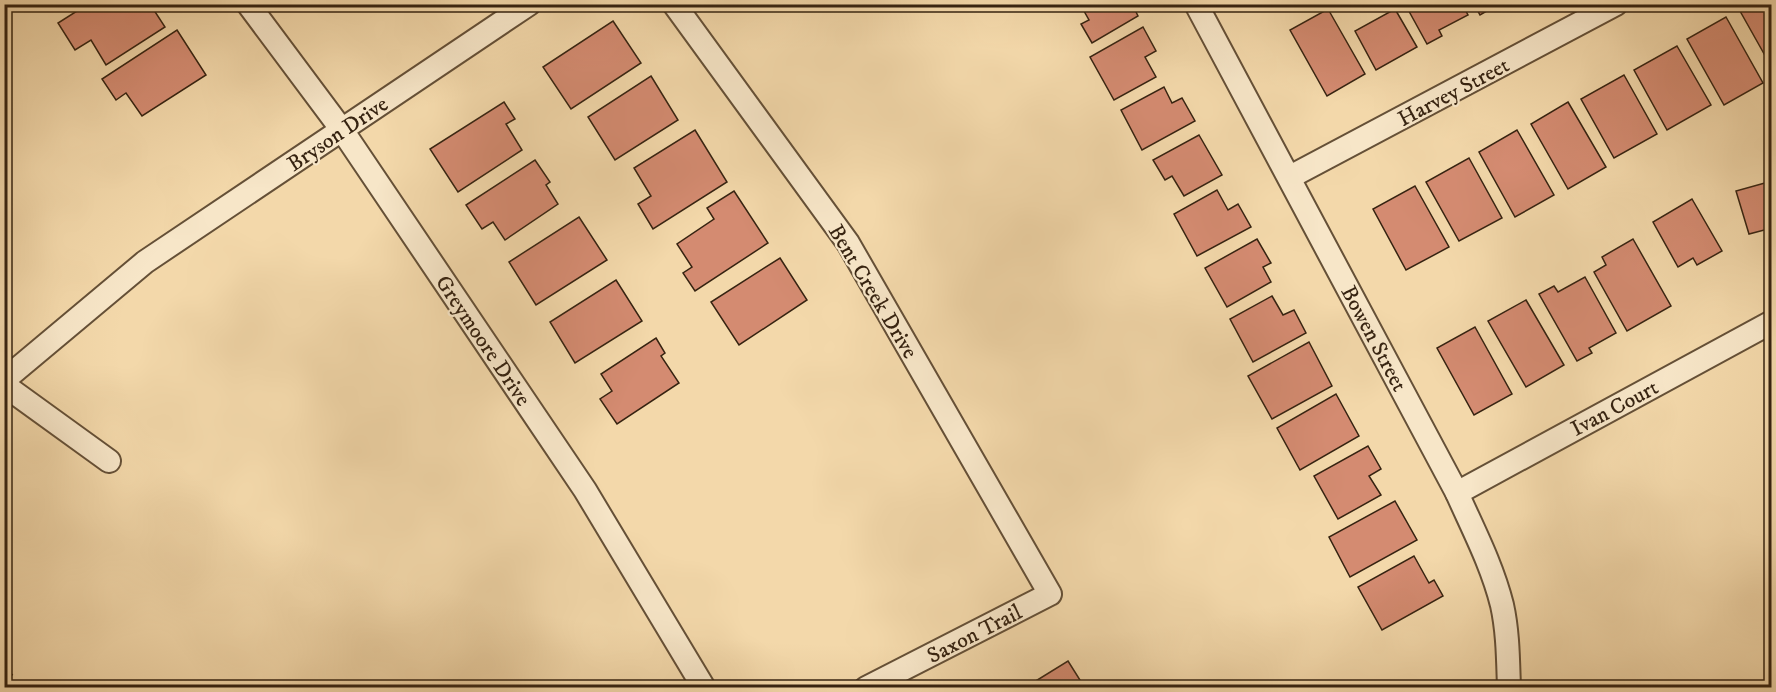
<svg xmlns="http://www.w3.org/2000/svg" width="1776" height="692" viewBox="0 0 1776 692" font-family="'IM FELL DW Pica',serif">
  <rect width="100%" height="100%" fill="#f3d8aa"/>
  <filter id="stains"><feTurbulence type="fractalNoise" baseFrequency=".00333" numOctaves="4"/><feColorMatrix values="0 0 0 0 .2 0 0 0 0 .09 0 0 0 0 .02 0 0 0 .5 -.17"/></filter>
  <radialGradient id="worn" r=".72"><stop offset=".6" stop-color="#630" stop-opacity="0"/><stop offset="1" stop-color="#630" stop-opacity=".3"/></radialGradient>
  <g fill="#d48b71" stroke="#362311" stroke-width="1.5">
    <path d="M88,4H150L165,27L106,65L91,40L75,50L58,23Z"/>
    <path d="M1080,4H1132L1138,16L1092,43L1081,24L1089,20Z"/>
    <path d="M1405,4H1462L1468,15L1439,30L1442,36L1427,44Z"/>
    <path d="M1474,4H1499L1480,15Z"/>
    <path d="M1752,4H1772V68L1740,11Z"/>
    <path d="M1328,9L1365,74L1327,96L1290,30Z"/>
    <path d="M1395,9L1417,47L1376,70L1355,31Z"/>
    <path d="M1726,17L1763,83L1724,105L1687,39Z"/>
    <path d="M613,21L641,63L571,109L543,67Z"/>
    <path d="M1143,27L1156,51L1145,57L1156,77L1114,100L1090,57Z"/>
    <path d="M177,30L206,75L142,116L126,93L116,100L102,79Z"/>
    <path d="M1677,46L1711,105L1667,130L1634,70Z"/>
    <path d="M1624,75L1657,134L1614,158L1581,99Z"/>
    <path d="M651,76L678,120L615,160L588,117Z"/>
    <path d="M1164,87L1172,103L1182,98L1195,121L1142,150L1121,110Z"/>
    <path d="M504,102L515,119L506,124L522,150L458,192L430,149Z"/>
    <path d="M1568,102L1606,167L1568,189L1531,124Z"/>
    <path d="M695,130L727,182L653,229L638,204L651,196L634,168Z"/>
    <path d="M1517,130L1554,195L1515,217L1479,152Z"/>
    <path d="M1199,135L1222,175L1184,196L1172,176L1165,180L1153,160Z"/>
    <path d="M1469,158L1502,218L1459,241L1426,182Z"/>
    <path d="M535,160L550,182L546,185L558,204L505,240L493,222L482,229L466,205Z"/>
    <path d="M1772,181V228L1749,234L1736,191Z"/>
    <path d="M1415,186L1449,247L1406,270L1373,209Z"/>
    <path d="M1217,190L1228,210L1238,204L1251,227L1197,256L1174,214Z"/>
    <path d="M734,191L768,243L695,291L683,273L692,267L677,244L714,219L707,208Z"/>
    <path d="M1692,199L1722,251L1697,265L1693,258L1678,267L1653,222Z"/>
    <path d="M579,217L607,260L536,305L509,262Z"/>
    <path d="M1257,239L1271,263L1263,267L1271,282L1227,307L1205,268Z"/>
    <path d="M1633,239L1671,306L1627,331L1594,272L1606,265L1602,257Z"/>
    <path d="M780,258L807,300L739,345L711,302Z"/>
    <path d="M1585,277L1616,333L1589,348L1592,353L1577,361L1539,294L1554,286L1558,292Z"/>
    <path d="M616,280L642,321L575,363L550,322Z"/>
    <path d="M1272,296L1283,315L1294,310L1306,333L1253,362L1230,319Z"/>
    <path d="M1526,300L1564,365L1526,387L1488,321Z"/>
    <path d="M1475,327L1512,394L1474,415L1437,348Z"/>
    <path d="M656,338L665,353L661,356L679,383L617,424L600,399L612,391L601,374Z"/>
    <path d="M1309,342L1332,386L1272,419L1248,376Z"/>
    <path d="M1336,394L1359,436L1300,470L1277,428Z"/>
    <path d="M1368,446L1381,469L1369,476L1381,495L1338,519L1314,476Z"/>
    <path d="M1395,501L1417,540L1350,577L1329,537Z"/>
    <path d="M1414,556L1429,583L1434,580L1443,596L1382,630L1358,587Z"/>
    <path d="M1068,661L1085,688H1027L1026,687Z"/>
  </g>
  <g fill="none" stroke-linecap="round" stroke-linejoin="round">
    <g stroke="#655037" stroke-width="26">
      <g id="street">
        <path d="M248,4L342,130L585,490L704,688"/>
        <path d="M674,4L848,243L1050,594L866,688"/>
        <path d="M1196,4L1457,493C1473,529 1492,565 1502,605C1508,632 1508,660 1509,688"/>
        <path d="M1290,177L1616,4"/>
        <path d="M4,380L145,262L529,4"/>
        <path d="M4,385L109,461"/>
        <path d="M1457,493L1772,322"/>
      </g>
    </g>
    <use href="#street" stroke="#f7e6c8" stroke-width="22"/>
    <path stroke="#362311" stroke-width="4.5" stroke-dasharray="10 10" stroke-linecap="butt" d="M4,670L27,688"/>
  </g>
  <g text-anchor="middle" stroke-width="4.5" stroke-linejoin="round" paint-order="stroke">
    <g font-size="22" fill="#362311" stroke="#f7e6c8">
      <text transform="translate(1453 91) rotate(-28)" y="8">Harvey Street</text>
      <text transform="translate(337 133) rotate(-34)" y="8">Bryson Drive</text>
      <text transform="translate(874 291) rotate(59)" y="8">Bent Creek Drive</text>
      <text transform="translate(1375 338) rotate(62)" y="8">Bowen Street</text>
      <text transform="translate(484 340) rotate(56)" y="8">Greymoore Drive</text>
      <text transform="translate(1614 407) rotate(-28)" y="8">Ivan Court</text>
      <text transform="translate(974 633) rotate(-27)" y="8">Saxon Trail</text>
    </g>
  </g>
  <rect width="1776" height="692" fill="none" stroke="#f3d8aa" stroke-width="24"/>
  <rect x="6" y="6" width="1764" height="680" fill="none" stroke="#362311" stroke-width="3"/>
  <rect x="12" y="12" width="1752" height="668" fill="none" stroke="#362311" stroke-width="1.5"/>
  <rect width="100%" height="100%" filter="url(#stains)"/>
  <rect width="100%" height="100%" fill="url(#worn)"/>
</svg>
